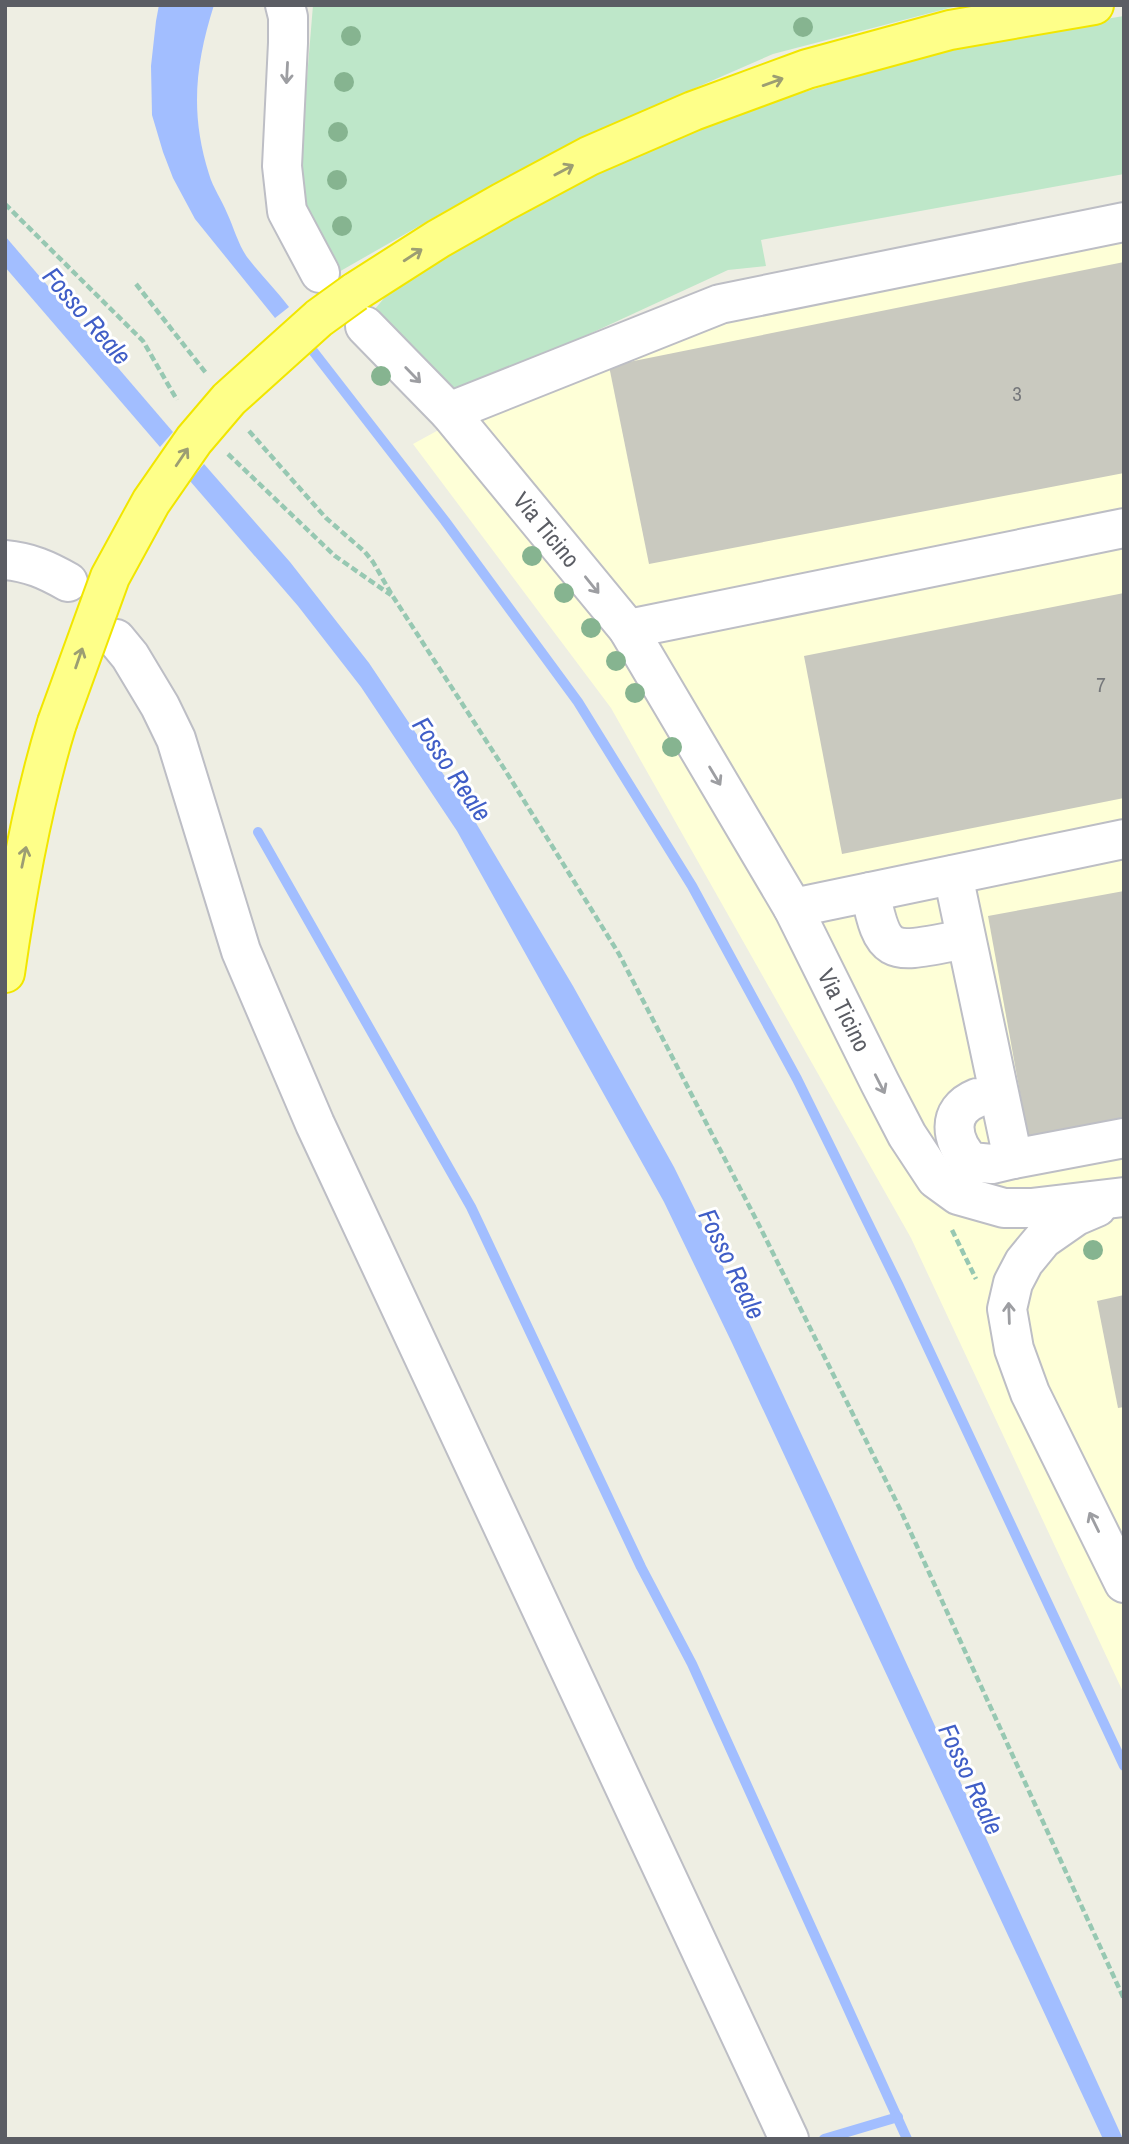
<svg xmlns="http://www.w3.org/2000/svg" width="1129" height="2144" viewBox="0 0 1129 2144" font-family="'Archivo Narrow',sans-serif">
  <rect width="100%" height="100%" fill="#eeeee3"/>
  <path fill="#feffd7" d="M1124,225V1694L911,1238L611,708L413,444L624,328Z"/>
  <g fill="#bee7c9">
    <path d="M313,5H961L773,54L670,99L569,146L449,209L337,273L297,200Z"/>
    <path d="M1124,16V174L761,240L766,266L728,270L457,395L444,385L375,309L385,297L454,250L577,183L705,123L869,72L988,38Z"/>
  </g>
  <g fill="#a2beff">
    <path d="M159,5H214C195,65 190,114 209,174C213,188 222,200 227,213C234,228 238,244 247,257C260,274 276,290 289,307L275,318L195,219L173,178L163,152L152,115L151,66L156,21Z"/>
    <path d="M5,236L173,432L160,447L5,267Z"/>
    <path d="M204,464L290,562L369,663L476,823L573,986L674,1167L728,1277L833,1502L1123,2139H1103L732,1343L664,1202L457,831L361,687L298,606L190,481Z"/>
  </g>
  <g fill="none" stroke-linecap="round" stroke-linejoin="round">
    <g stroke="#a2beff" stroke-width="10">
      <path d="M313,351L445,521L578,702L692,886L797,1079L898,1284L1124,1766"/>
      <path d="M258,832L471,1207L641,1567L692,1664L907,2139"/>
      <path d="M824,2139L898,2117"/>
    </g>
  </g>
  <g fill="#c9c9bf">
    <path d="M1124,262V473L649,564L609,366Z"/>
    <path d="M1124,593V798L842,854L804,656Z"/>
    <path d="M1124,891V1118L1028,1137L988,916Z"/>
    <path d="M1124,1295V1407L1118,1408L1097,1301Z"/>
  </g>
  <g fill="none" stroke-linecap="round" stroke-linejoin="round">
    <g stroke="#bdbec5" stroke-width="42">
      <g id="minor">
        <path d="M285,5L288,17V43L282,166L287,211L320,273"/>
        <path id="s1" d="M365,326L449,412L628,629L793,908L880,1083L907,1135L936,1179L958,1195L1004,1208H1031L1124,1197"/>
        <path d="M449,412L720,304L1124,222"/>
        <path d="M5,560C29,562 47,570 68,582"/>
        <path d="M628,629L1124,528"/>
        <path d="M116,639L130,656L160,706L176,739L241,951L315,1124L789,2139"/>
        <path d="M953,875L1013,1159L992,1164L971,1162C951,1141 945,1111 977,1098"/>
        <path d="M870,892C883,954 889,954 950,942"/>
        <path d="M793,908L1124,839"/>
        <path d="M1013,1159L1124,1138"/>
        <path d="M1097,1207L1076,1216L1043,1239L1024,1262L1013,1283L1007,1309L1014,1349L1030,1393L1124,1583"/>
      </g>
    </g>
    <g stroke="#f1e600" stroke-width="42">
      <g id="highway">
        <path d="M355,292L438,239L503,202L589,156L693,111L807,69L950,30L1094,5"/>
        <path d="M5,973C17,889 32,804 57,723"/>
      </g>
    </g>
    <g stroke="#97c8b2" stroke-width="4.5" stroke-dasharray="7 3.5" stroke-linecap="butt">
      <path d="M5,204L143,341L177,400"/>
      <path d="M136,284L206,373"/>
      <path d="M249,431L326,518L365,552L373,562L392,595L505,770L619,954L760,1227L900,1509L1124,1999"/>
      <path d="M228,454L335,556L391,595"/>
      <path d="M952,1230L976,1279"/>
    </g>
    <use href="#minor" stroke="#fff" stroke-width="38"/>
    <use href="#highway" stroke="#feff89" stroke-width="38"/>
    <g stroke="#f1e600" stroke-width="42" stroke-linecap="butt">
      <path id="highway-bridge" d="M57,723L110,577L151,502L194,440L229,399L319,318L355,292"/>
    </g>
    <use href="#highway-bridge" stroke="#feff89" stroke-width="38"/>
  </g>
  <g fill="#86b490">
    <circle cx="803" cy="27" r="10"/>
    <circle cx="351" cy="36" r="10"/>
    <circle cx="344" cy="82" r="10"/>
    <circle cx="338" cy="132" r="10"/>
    <circle cx="337" cy="180" r="10"/>
    <circle cx="342" cy="226" r="10"/>
    <circle cx="381" cy="376" r="10"/>
    <circle cx="532" cy="556" r="10"/>
    <circle cx="564" cy="593" r="10"/>
    <circle cx="591" cy="628" r="10"/>
    <circle cx="616" cy="661" r="10"/>
    <circle cx="635" cy="693" r="10"/>
    <circle cx="672" cy="747" r="10"/>
    <circle cx="1093" cy="1250" r="10"/>
  </g>
  <defs><path id="oneway-shaft" d="M-6 0H5M1.5-3L5.5 0L1.5 3" fill="none" stroke-width="1.6" stroke-linecap="round" stroke-linejoin="round" transform="scale(1.75)"/></defs>
  <g stroke="#9d9ea2">
    <use href="#oneway-shaft" transform="translate(287 73) rotate(93)"/>
    <use href="#oneway-shaft" transform="translate(413 375) rotate(46)"/>
    <use href="#oneway-shaft" transform="translate(592 585) rotate(51)"/>
    <use href="#oneway-shaft" transform="translate(715 776) rotate(59)"/>
    <use href="#oneway-shaft" transform="translate(880 1084) rotate(63)"/>
    <use href="#oneway-shaft" transform="translate(1009 1313) rotate(-92)"/>
    <use href="#oneway-shaft" transform="translate(1094 1522) rotate(-116)"/>
  </g>
  <g stroke="#9c9e73">
    <use href="#oneway-shaft" transform="translate(773 82) rotate(-20)"/>
    <use href="#oneway-shaft" transform="translate(564 170) rotate(-28)"/>
    <use href="#oneway-shaft" transform="translate(413 255) rotate(-33)"/>
    <use href="#oneway-shaft" transform="translate(182 457) rotate(-56)"/>
    <use href="#oneway-shaft" transform="translate(79 658) rotate(-71)"/>
    <use href="#oneway-shaft" transform="translate(24 857) rotate(-78)"/>
  </g>
  <g text-anchor="middle" stroke-width="6" stroke-linejoin="round" paint-order="stroke">
    <g font-size="21" fill="#76787b">
      <text x="1017" y="401">3</text>
      <text x="1101" y="692">7</text>
    </g>
    <g font-size="24" fill="#5b5d64" stroke="#fff">
      <text dy="8" stroke="none"><textPath href="#s1" startOffset="273">Via Ticino</textPath></text>
      <text dy="8" stroke="none"><textPath href="#s1" startOffset="840">Via Ticino</textPath></text>
    </g>
    <g font-size="26" font-style="italic" fill="#405ec7" stroke="#fff">
      <text transform="translate(87 316) rotate(49)" y="9">Fosso Reale</text>
      <text transform="translate(452 769) rotate(56)" y="9">Fosso Reale</text>
      <text transform="translate(732 1264) rotate(64)" y="9">Fosso Reale</text>
      <text transform="translate(971 1779) rotate(65)" y="9">Fosso Reale</text>
    </g>
  </g>
  <rect width="1129" height="2144" fill="none" stroke="#5b5d64" stroke-width="14"/>
</svg>
